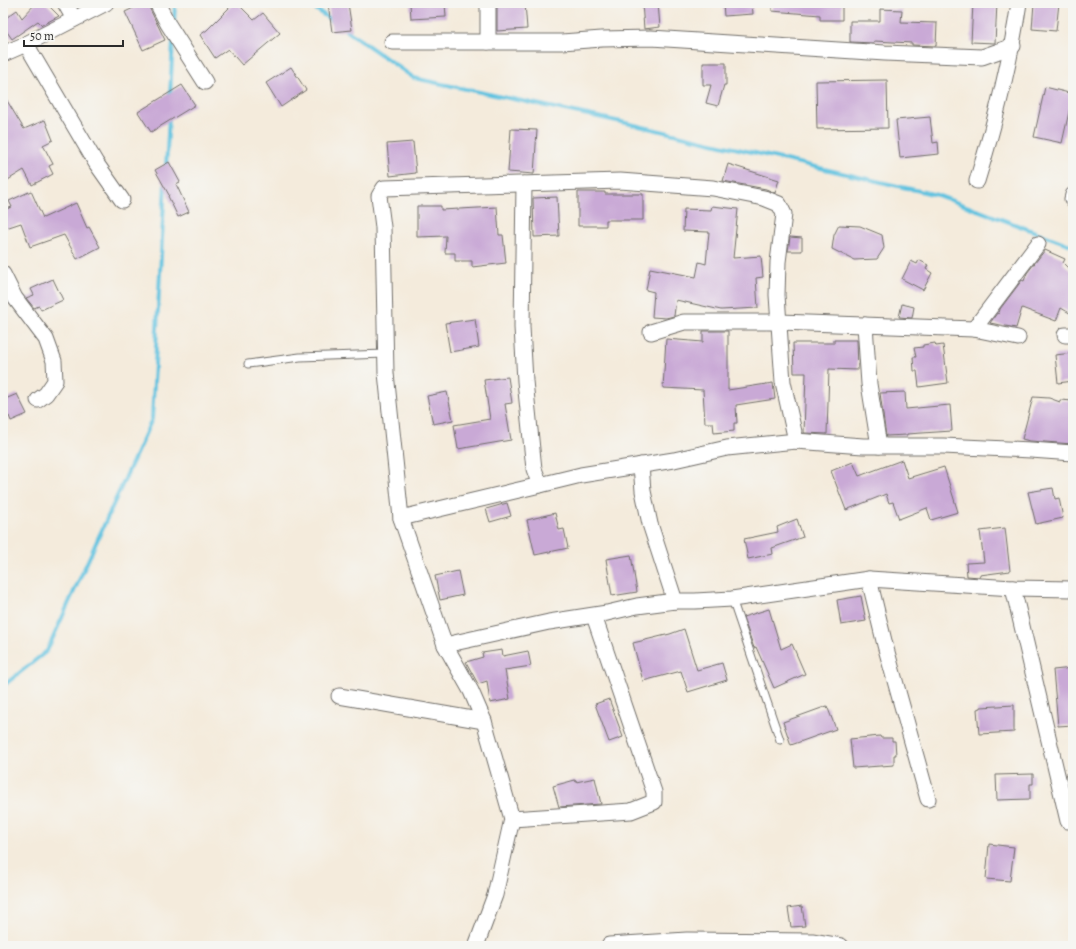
<svg xmlns="http://www.w3.org/2000/svg" width="1076" height="949" viewBox="0 0 1076 949" font-family="Alegreya,serif">
  <rect width="100%" height="100%" fill="#f6f6f2"/>
  <filter id="ink" filterUnits="userSpaceOnUse"><feTurbulence type="fractalNoise" baseFrequency=".025" numOctaves="2"/><feDisplacementMap in="SourceGraphic" scale="8" xChannelSelector="R" yChannelSelector="G"/><feConvolveMatrix kernelMatrix="1 2 1 2 8 2 1 2 1" color-interpolation-filters="sRGB"/></filter>
  <filter id="wash" filterUnits="userSpaceOnUse"><feTurbulence type="fractalNoise" baseFrequency=".012" numOctaves="4" result="noise"/><feDisplacementMap in="SourceGraphic" scale="16" xChannelSelector="R" yChannelSelector="G"/><feGaussianBlur stdDeviation="0.9" result="paint"/><feColorMatrix in="noise" values="0 0 0 0 0 0 0 0 0 0 0 0 0 0 0 0 0 1.4 0 .05"/><feComposite in="paint" operator="in"/></filter>
  <g filter="url(#wash)">
    <rect width="100%" height="100%" fill="#f4ebdc"/>
    <g fill="none" stroke-linecap="round" stroke-linejoin="round">
      <g stroke="#62c3e0" stroke-width="4">
        <path d="M307,3L334,22"/>
        <path d="M174,24L175,3"/>
        <path d="M343,28L414,78L626,123L937,195L1073,246"/>
        <path d="M170,96L173,41"/>
        <path d="M166,168L169,117"/>
        <path d="M3,686L47,651L152,419L165,183"/>
      </g>
    </g>
    <g id="blocks">
      <g fill="#c9a9d6">
        <path d="M36,3H46L59,16L42,25L38,21L12,39L3,26V20L17,10L22,18Z"/>
        <path d="M144,3H147L165,40L143,50L125,12Z"/>
        <path d="M234,3H237L254,20L263,13L280,33L242,65L228,49L215,58L200,35L207,30Z"/>
        <path d="M328,3H348L352,30L332,32Z"/>
        <path d="M410,3H445L446,17L411,19Z"/>
        <path d="M497,3H525L527,29L497,31Z"/>
        <path d="M642,3H658L660,27L644,29Z"/>
        <path d="M723,3H752L753,14L724,16Z"/>
        <path d="M772,3H842V20H820V15L772,11Z"/>
        <path d="M973,3H997L995,43L971,42Z"/>
        <path d="M1034,3H1059L1056,31L1032,29Z"/>
        <path d="M880,9L902,10L901,22L937,23L936,46L912,45V43L874,41V43L850,42V21H880Z"/>
        <path d="M703,63H726V85H724L718,106L706,103L711,85H703Z"/>
        <path d="M291,67L306,90L281,107L266,83Z"/>
        <path d="M887,80L888,128L817,129L816,81Z"/>
        <path d="M182,85L195,105L151,132L138,112Z"/>
        <path d="M1045,87L1073,94L1062,143L1034,137Z"/>
        <path d="M3,94L24,129L45,120L53,140L43,145L53,164L49,166L53,174L32,185L24,170L3,183Z"/>
        <path d="M930,117L933,143L938,142L939,154L900,158L896,120Z"/>
        <path d="M511,129L537,130L534,174L508,172Z"/>
        <path d="M413,142L416,173L390,176L387,144Z"/>
        <path d="M169,162L180,182L176,184L189,212L178,217L168,196L169,195L155,170Z"/>
        <path d="M728,164L779,180L775,193L766,189L723,181Z"/>
        <path d="M31,191L43,218L76,203L87,228L89,227L100,247L77,259L64,235L30,247L21,223L3,229V210L12,207L9,201Z"/>
        <path d="M578,192H605V194H643V220H606V226H578Z"/>
        <path d="M557,197L559,236L534,237L533,198Z"/>
        <path d="M417,206H441V210L497,207L499,235H503L506,263L472,267V261H455V253H445L446,236L417,237Z"/>
        <path d="M712,206L738,209L733,258L761,256L763,277L756,278L758,308L721,310L676,300L674,316L666,318L652,317L654,292L646,290L650,268L696,277L699,262L706,264L709,232L683,231L684,209L711,210Z"/>
        <path d="M839,225L860,226L882,235L884,248L877,259L854,260L832,249L834,235Z"/>
        <path d="M790,237L802,238V251H788Z"/>
        <path d="M1045,250L1065,259L1063,263L1070,270L1073,271V315L1061,308L1056,321L1022,308L1016,328L990,323L997,313L999,314L1000,309L1022,280L1024,281L1027,273Z"/>
        <path d="M919,260L928,265L926,269L932,273L923,290L902,279L911,261L917,264Z"/>
        <path d="M53,279L63,300L41,310L39,306L34,308L26,298L34,295L31,289Z"/>
        <path d="M902,304L914,307L912,318L899,317Z"/>
        <path d="M475,319L479,347L450,352L445,323Z"/>
        <path d="M703,331H728V390L773,383L775,399L736,405L737,423H734V431L714,433L713,423H705L703,390L663,388L666,339L703,342Z"/>
        <path d="M834,340H857L858,370L829,369L827,434L804,433L806,373H794L793,343H834Z"/>
        <path d="M935,343L936,346L943,345L948,383L919,387L917,371H914L913,357H916L914,348L923,347V345Z"/>
        <path d="M1073,353V381L1058,383L1055,355Z"/>
        <path d="M508,377L512,403L505,404L511,440L458,449L454,425L490,419L484,380Z"/>
        <path d="M447,392L453,420L433,424L427,396Z"/>
        <path d="M905,392L906,409L950,405L952,431L907,434V435L886,436L880,393Z"/>
        <path d="M17,394L27,414L11,421L9,416L3,419V400Z"/>
        <path d="M1033,397L1049,398L1060,402V400L1073,401V444L1030,441L1022,439Z"/>
        <path d="M902,460L908,478L944,467L958,512L931,520L927,508L899,519L893,502L889,503L886,494L846,510L831,471L853,462L859,476Z"/>
        <path d="M1053,488L1055,499L1059,498L1063,518L1036,524L1028,492Z"/>
        <path d="M507,503L511,516L490,522L486,509Z"/>
        <path d="M555,513L559,530L564,529L568,548L535,555L527,520Z"/>
        <path d="M797,519L803,537L772,548L773,554L748,559L744,539L778,532L777,527Z"/>
        <path d="M1005,528L1010,571L980,575V577L967,576L966,563L984,562L980,531Z"/>
        <path d="M631,555L637,592L612,596L606,559Z"/>
        <path d="M458,571L463,595L440,600L435,576Z"/>
        <path d="M861,596L866,621L841,625L837,600Z"/>
        <path d="M769,609L781,649L792,644L805,674L774,688L756,647L754,648L743,617Z"/>
        <path d="M684,629L697,670L722,663L727,680L688,692L681,671L643,681L633,643L670,634Z"/>
        <path d="M502,650L503,656L528,651L531,666L505,670L510,699L490,703L487,681L478,684L466,662L483,657L482,653Z"/>
        <path d="M1073,668V725L1058,726L1053,670Z"/>
        <path d="M609,699L623,737L609,742L595,704Z"/>
        <path d="M1014,705V732L979,734L977,709L981,708V707Z"/>
        <path d="M827,706L836,729L791,745L783,722Z"/>
        <path d="M880,736L881,738H892V741H895L896,755H894V765L853,768L850,739Z"/>
        <path d="M1033,774V784H1030V799L997,800L996,775Z"/>
        <path d="M595,778L601,804L559,807L553,786L575,780L576,782Z"/>
        <path d="M989,844L1014,847L1010,881L986,879Z"/>
        <path d="M802,906L805,926L791,927L788,908Z"/>
      </g>
    </g>
  </g>
  <g filter="url(#ink)">
    <use href="#blocks" fill-opacity="0" stroke="#716e69" stroke-width="1"/>
    <g fill="none" stroke-linecap="round" stroke-linejoin="round">
      <g stroke="#716e69" stroke-width="9">
        <g id="lane">
          <path d="M248,364L300,357L385,354"/>
          <path d="M732,599L780,740"/>
        </g>
      </g>
      <g stroke="#716e69" stroke-width="17">
        <g id="street">
          <path d="M65,3L74,19"/>
          <path d="M157,3L168,24L205,82"/>
          <path d="M488,3V42"/>
          <path d="M392,42H562L602,39L651,38L885,53L982,57L1013,46"/>
          <path d="M26,44L96,163L122,200"/>
          <path d="M3,54L26,44L106,3"/>
          <path d="M977,181C995,123 1010,63 1019,3"/>
          <path d="M524,184L522,327L525,381L534,469L540,485L581,475L674,460L727,448L796,441L863,446H943L1031,450L1073,453"/>
          <path d="M1072,199L1073,195"/>
          <path d="M3,274L15,298L46,339L54,361L55,381L46,394L38,400"/>
          <path d="M865,325L869,384L879,446"/>
          <path d="M974,329L1038,244"/>
          <path d="M651,332L684,322H780L974,329L1018,338"/>
          <path d="M1065,335H1073"/>
          <path d="M641,465L643,491L650,524L675,601H695L732,599L869,579L1013,588L1073,589"/>
          <path d="M401,518L540,485"/>
          <path d="M869,579L885,645L928,799"/>
          <path d="M1013,588L1068,821"/>
          <path d="M445,645L549,622L607,613L637,606L675,601"/>
          <path d="M339,696L484,721"/>
          <path d="M512,819L631,811L654,802V792L594,616"/>
          <path d="M609,945L687,940L812,941L841,946"/>
          <path d="M476,946L495,895L512,819L484,721L471,691L445,645L401,518L386,373L383,227L379,196L384,188L620,181L713,188L764,198L779,204L784,214L778,262L777,295L781,354L783,382L796,441"/>
        </g>
      </g>
      <use href="#lane" stroke="#fff" stroke-width="7"/>
      <use href="#street" stroke="#fff" stroke-width="15"/>
    </g>
  </g>
  <rect width="1076" height="949" fill="none" stroke="#f6f6f2" stroke-width="16"/>
  <path d="M24 40v6h99v-6" fill="none" stroke="#2b2b2b" stroke-width="2"/>
  <text x="30" y="40" font-size="12" fill="#2b2b2b" stroke="#f6f6f2" stroke-width="3" paint-order="stroke">50 m</text>
</svg>
